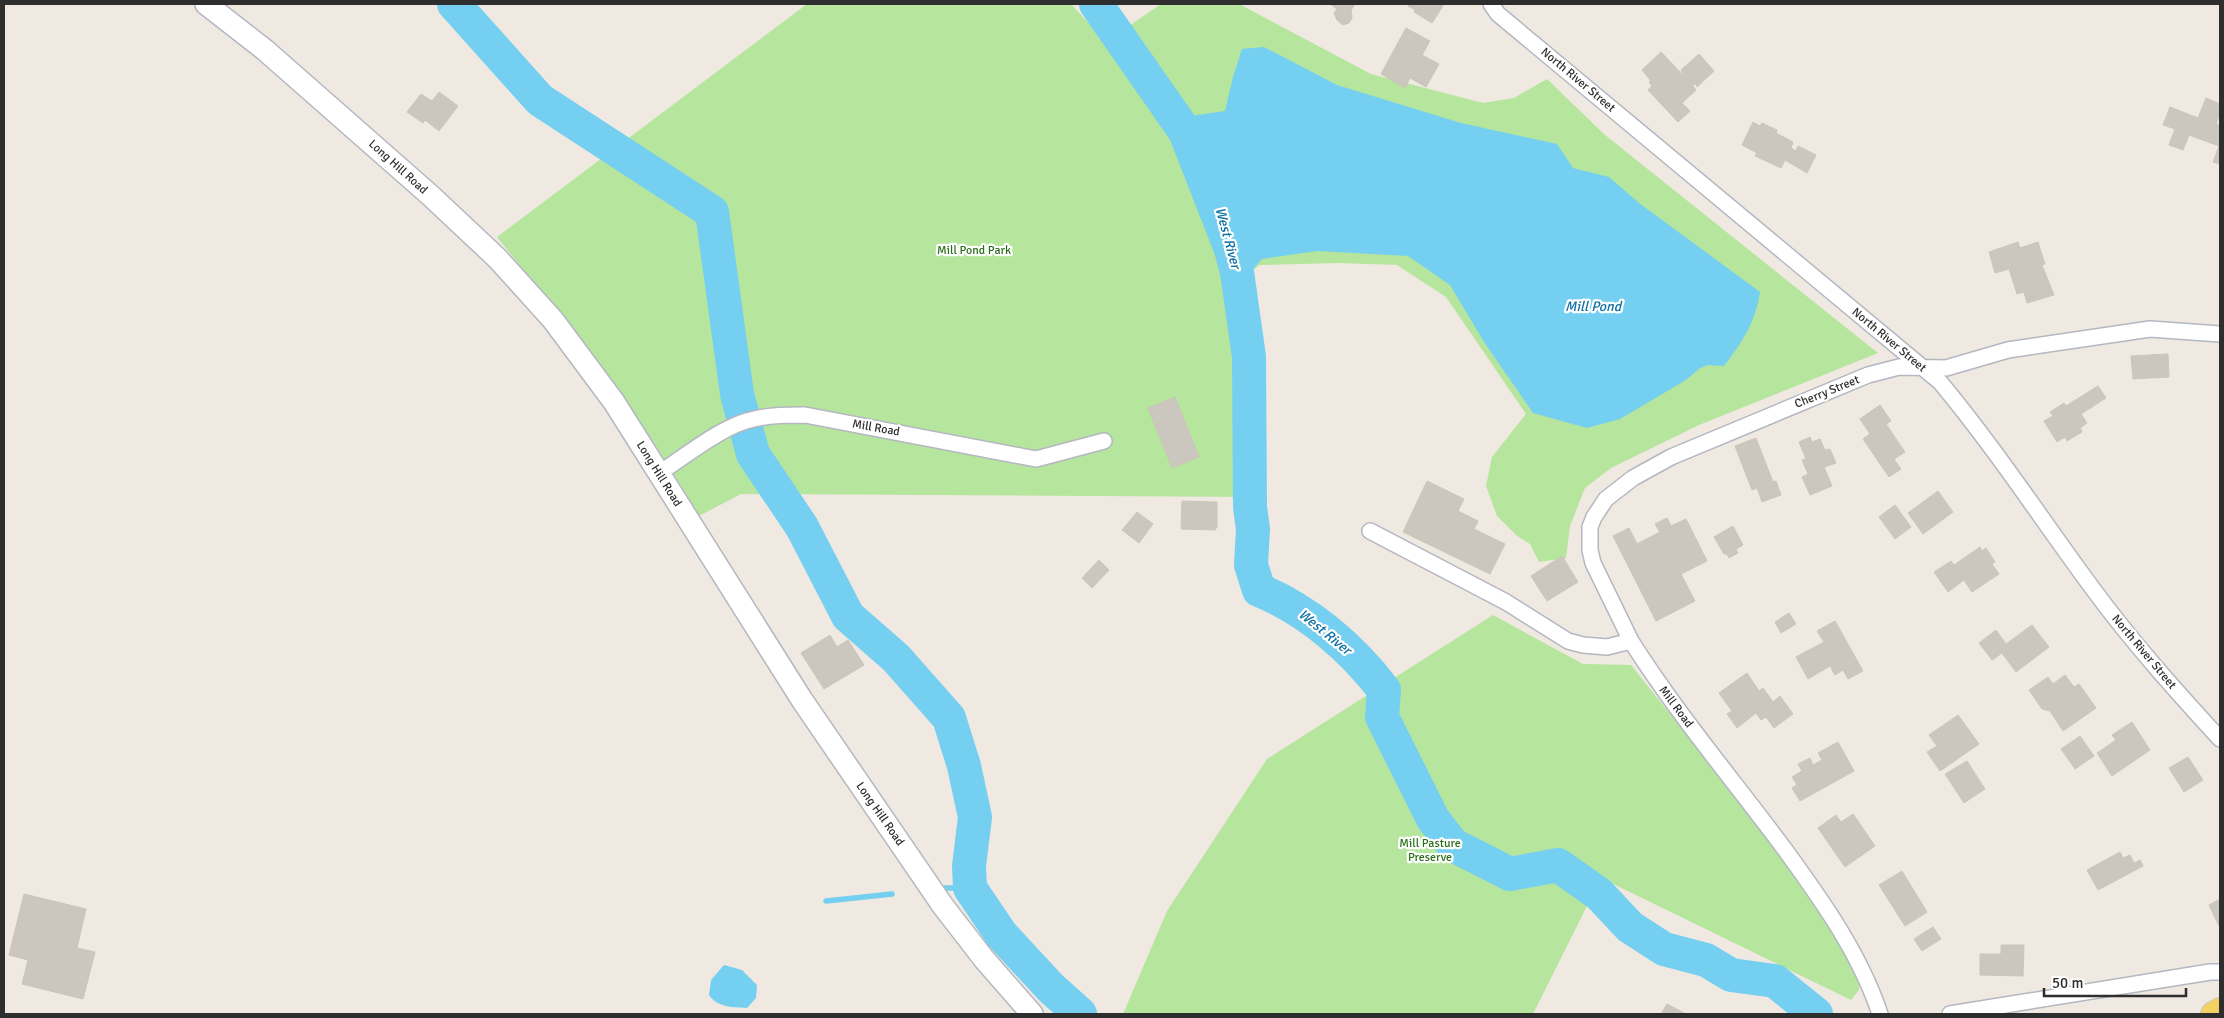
<svg xmlns="http://www.w3.org/2000/svg" width="2224" height="1018" font-family="Signika,sans-serif">
	<style>
		.green { fill: #b6e59e }
		.water { fill: #75cff0 }
		.lines { fill: none; stroke-linecap: round; stroke-linejoin: round }
		.stream { stroke: #75cff0; stroke-width: 5.5 }
		.river { stroke: #75cff0; stroke-width: 34 }
		.building { fill: #cbc7bf; stroke: #cbc5ba }
		.street-casing { stroke: #b4b7c1; stroke-width: 18 }
		.secondary-casing { stroke: #b4b7c1; stroke-width: 24 }
		.primary-casing { stroke: #c9c9c9; stroke-width: 26 }
		.street { stroke: #fff; stroke-width: 15 }
		.secondary { stroke: #fff; stroke-width: 21 }
		.primary { stroke: #f2d163; stroke-width: 24 }
		.labels { text-anchor: middle; dominant-baseline: central; stroke-width: 4.5; stroke-linejoin: round; paint-order: stroke }
		.street-label { font-size: 12px; fill: #2e2e2e; stroke: #fff }
		.park-label { font-size: 12px; fill: #2c6e1b; stroke: #fff }
		.water-label { font-size: 14px; font-style: italic; fill: #0d6fa3; stroke: #fff }
	</style>
	<rect width="100%" height="100%" fill="#efe9e1"/>
	<path class="green" d="M807 4H1071L1106 42 1161 4H1239L1371 74 1483 103 1514 98 1547 79 1605 135 1878 353 1699 425 1611 468 1585 488 1570 526 1566 558 1539 562 1530 544 1517 536 1497 516 1486 486 1492 457 1526 414 1446 297 1397 265 1338 263 1259 265 1242 281 1252 343 1257 497 741 494 699 516C643 416 569 327 497 237Z
		M1493 615 1583 664 1631 665 1781 853 1816 902 1859 979V990L1851 1000 1601 878 1533 1014H1123L1167 911 1267 759Z"/>
	<path class="water" d="M1264 47 1337 85 1461 123 1557 144 1573 168 1609 177 1639 203 1760 292C1755 323 1743 341 1724 366L1708 365 1700 368 1686 380 1620 419 1587 428 1533 413 1484 342 1450 285 1408 256 1317 251 1262 259 1251 271 1223 272 1213 250 1167 132 1184 117 1225 111 1233 77 1242 49Z
		M724 965 742 970 757 985 756 998 747 1008C733 1007 718 1008 709 995L711 980Z"/>
	<g class="lines">
		<path class="stream" d="M945 888H970
			M826 901 892 894"/>
		<path class="river" d="M454 4 540 100 712 212 737 394 753 454 802 527 848 616 896 658 949 718 964 766 975 817 969 866 970 888 1001 934 1051 988 1080 1014
			M1096 4 1193 143 1203 161
			M1225 227 1237 272 1249 357 1250 507 1253 529 1251 565 1259 590C1308 610 1352 648 1384 690L1382 717 1433 819 1453 845 1510 874 1558 865 1599 894 1630 927 1664 949 1706 960 1731 975 1775 981 1816 1014"/>
	</g>
	<path class="building" d="M1330 4H1355L1351 10 1352 18 1349 23 1343 25 1337 20 1334 13 1337 9Z
		M1409 4H1444L1432 23 1414 12 1415 10 1408 6Z
		M1406 28 1430 41 1422 55 1439 64 1426 87 1410 78 1405 88 1381 74Z
		M1661 52 1682 74 1683 73 1681 70 1699 54 1714 71 1697 87 1695 83 1693 86 1696 90 1682 103 1690 111 1678 122 1648 90 1652 86 1649 82 1651 81 1642 70Z
		M439 92 458 106 439 131 425 120 423 123 407 112 421 94 432 101Z
		M2206 98 2220 104V113L2216 124 2220 126V164L2213 162 2219 146 2189 135 2183 150 2169 145 2175 129 2163 125 2170 107 2198 118Z
		M1753 122 1760 126 1762 123 1777 130 1776 133 1793 142 1791 148 1796 151 1798 146 1816 155 1807 173 1785 160 1781 168 1755 156 1757 153 1742 145Z
		M2018 242 2020 248 2038 242 2045 264 2042 265 2054 295 2027 303 2024 292 2017 294 2009 269 1995 273 1989 252Z
		M2168 354 2169 377 2133 379 2131 356Z
		M2098 386 2106 398 2081 414 2087 423 2080 428 2082 432 2067 441 2065 437 2057 442 2044 421 2053 416 2050 412 2064 403 2066 406Z
		M1175 397 1199 457 1172 468 1148 408Z
		M1880 405 1891 421 1886 424 1905 452 1894 459 1901 469 1889 477 1863 439 1870 434 1860 419Z
		M1810 437 1812 442 1820 439 1825 450 1830 449 1836 463 1824 467 1832 486 1810 495 1802 477 1808 474 1802 460 1806 459 1799 442Z
		M1756 438 1773 482 1776 481 1781 495 1762 502 1757 488 1752 490 1735 446Z
		M1427 481 1464 499 1458 511 1478 521 1474 529 1505 544 1490 574 1403 532Z
		M1938 491 1953 512 1923 534 1908 513Z
		M1182 501 1217 502V527L1215 530 1181 529Z
		M1895 505 1911 527 1895 539 1879 517Z
		M1137 512 1153 524 1139 543 1122 530Z
		M1667 518 1671 526 1686 519 1707 561 1681 574 1695 601 1656 621 1613 536 1629 528 1637 544 1660 532 1655 524Z
		M1733 526 1743 545 1736 549 1738 553 1729 558 1727 554H1724L1714 537Z
		M1980 547 1982 551 1986 548 1995 562 1992 564 1999 574 1972 592 1964 580 1948 592 1934 572 1951 561 1954 565Z
		M1562 556 1578 582 1547 601 1531 576Z
		M1099 560 1109 570 1092 588 1082 578Z
		M1789 613 1796 624 1781 633 1775 622Z
		M1835 621 1863 671 1848 679 1843 670 1835 675 1830 666 1808 679 1796 657 1824 642 1817 631Z
		M2032 625 2049 647 2016 672 2002 653 1992 660 1979 643 1996 630 2006 644Z
		M830 635 837 647 848 640 864 665 824 689 801 653Z
		M1747 673 1759 691 1763 688 1773 702 1780 696 1793 714 1774 728 1766 717 1761 720 1756 713 1737 728 1727 714 1732 711 1719 693Z
		M2065 675 2074 687 2079 684 2096 708 2063 731 2050 711 2042 709 2029 690 2048 677 2053 684Z
		M1958 715 1979 744 1940 771 1927 752 1937 746 1929 735Z
		M2132 722 2150 750 2112 776 2097 753 2116 740 2112 735Z
		M2080 736 2094 756 2075 769 2061 749Z
		M1838 742 1854 771 1800 801 1792 788 1797 785 1792 777 1802 771 1798 764 1810 758 1813 765 1822 760 1818 753Z
		M2188 757 2203 780 2184 792 2169 768Z
		M1967 761 1985 789 1964 803 1945 774Z
		M1853 814 1875 846 1845 867 1818 828 1836 815 1841 822Z
		M2120 852 2123 858 2130 855 2134 863 2140 860 2143 866 2098 890 2087 870Z
		M1902 871 1927 912 1905 926 1879 885Z
		M24 894 86 909 77 948 95 952 83 999 22 984 28 960 9 955Z
		M2220 899V926H2219L2209 905Z
		M1933 927 1941 939 1922 951 1914 939Z
		M2001 945H2024L2023 976 1980 975V954H2001Z
		M1667 1004 1686 1014H1661Z"/>
	<g class="lines">
		<g class="street-casing">
			<path id="street" d="M1491 4 1498 14 1940 382C1995 448 2042 520 2093 589 2132 642 2176 691 2220 739
				M659 473C686 456 723 425 754 419 771 415 787 415 805 415L1036 459 1104 441
				M1370 531 1506 602 1568 641 1583 645 1607 647 1631 641C1678 715 1734 781 1786 851 1823 902 1860 954 1880 1014
				M1631 641 1593 563 1590 550V527L1594 517 1606 499 1633 478 1671 457 1868 375 1899 367 1946 368 2008 350 2150 329 2220 334
				M1950 1014 2210 972H2220"/>
		</g>
		<g class="secondary-casing">
			<path id="secondary" d="M206 4 265 50 431 196 498 259 553 320 614 402 802 700 943 906 984 959 1032 1014"/>
		</g>
		<g class="primary-casing">
			<path id="primary" d="M2213 1014 2220 1010"/>
		</g>
		<use href="#street" class="street"/>
		<use href="#secondary" class="secondary"/>
		<use href="#primary" class="primary"/>
	</g>
	<g class="labels">
		<g class="street-label">
			<text transform="translate(1578 80) rotate(40)">North River Street</text>
			<text transform="translate(398 167) rotate(42)">Long Hill Road</text>
			<text transform="translate(1889 340) rotate(40)">North River Street</text>
			<text transform="translate(1827 392) rotate(-22)">Cherry Street</text>
			<text transform="translate(876 428) rotate(10)">Mill Road</text>
			<text transform="translate(659 474) rotate(58)">Long Hill Road</text>
			<text transform="translate(2144 652) rotate(50)">North River Street</text>
			<text transform="translate(1676 707) rotate(53)">Mill Road</text>
			<text transform="translate(880 814) rotate(55)">Long Hill Road</text>
		</g>
		<g class="park-label">
			<text x="974" y="250">Mill Pond Park</text>
			<text x="1430" y="843">Mill Pasture<tspan x="1430" dy="14">Preserve</tspan></text>
		</g>
		<g class="water-label">
			<text transform="translate(1228 238) rotate(75)">West River</text>
			<text x="1593" y="306">Mill Pond</text>
			<text transform="translate(1325 632) rotate(39)">West River</text>
		</g>
	</g>
	<rect width="2224" height="1018" fill="none" stroke="#2e2e2e" stroke-width="10"/>
	<path d="M2044 988v8h142v-8" fill="none" stroke="#2e2e2e" stroke-width="2.5"/>
	<text x="2052" y="988" font-size="15" fill="#2e2e2e" stroke="#ffffff" stroke-width="4" paint-order="stroke">50 m</text>
</svg>
